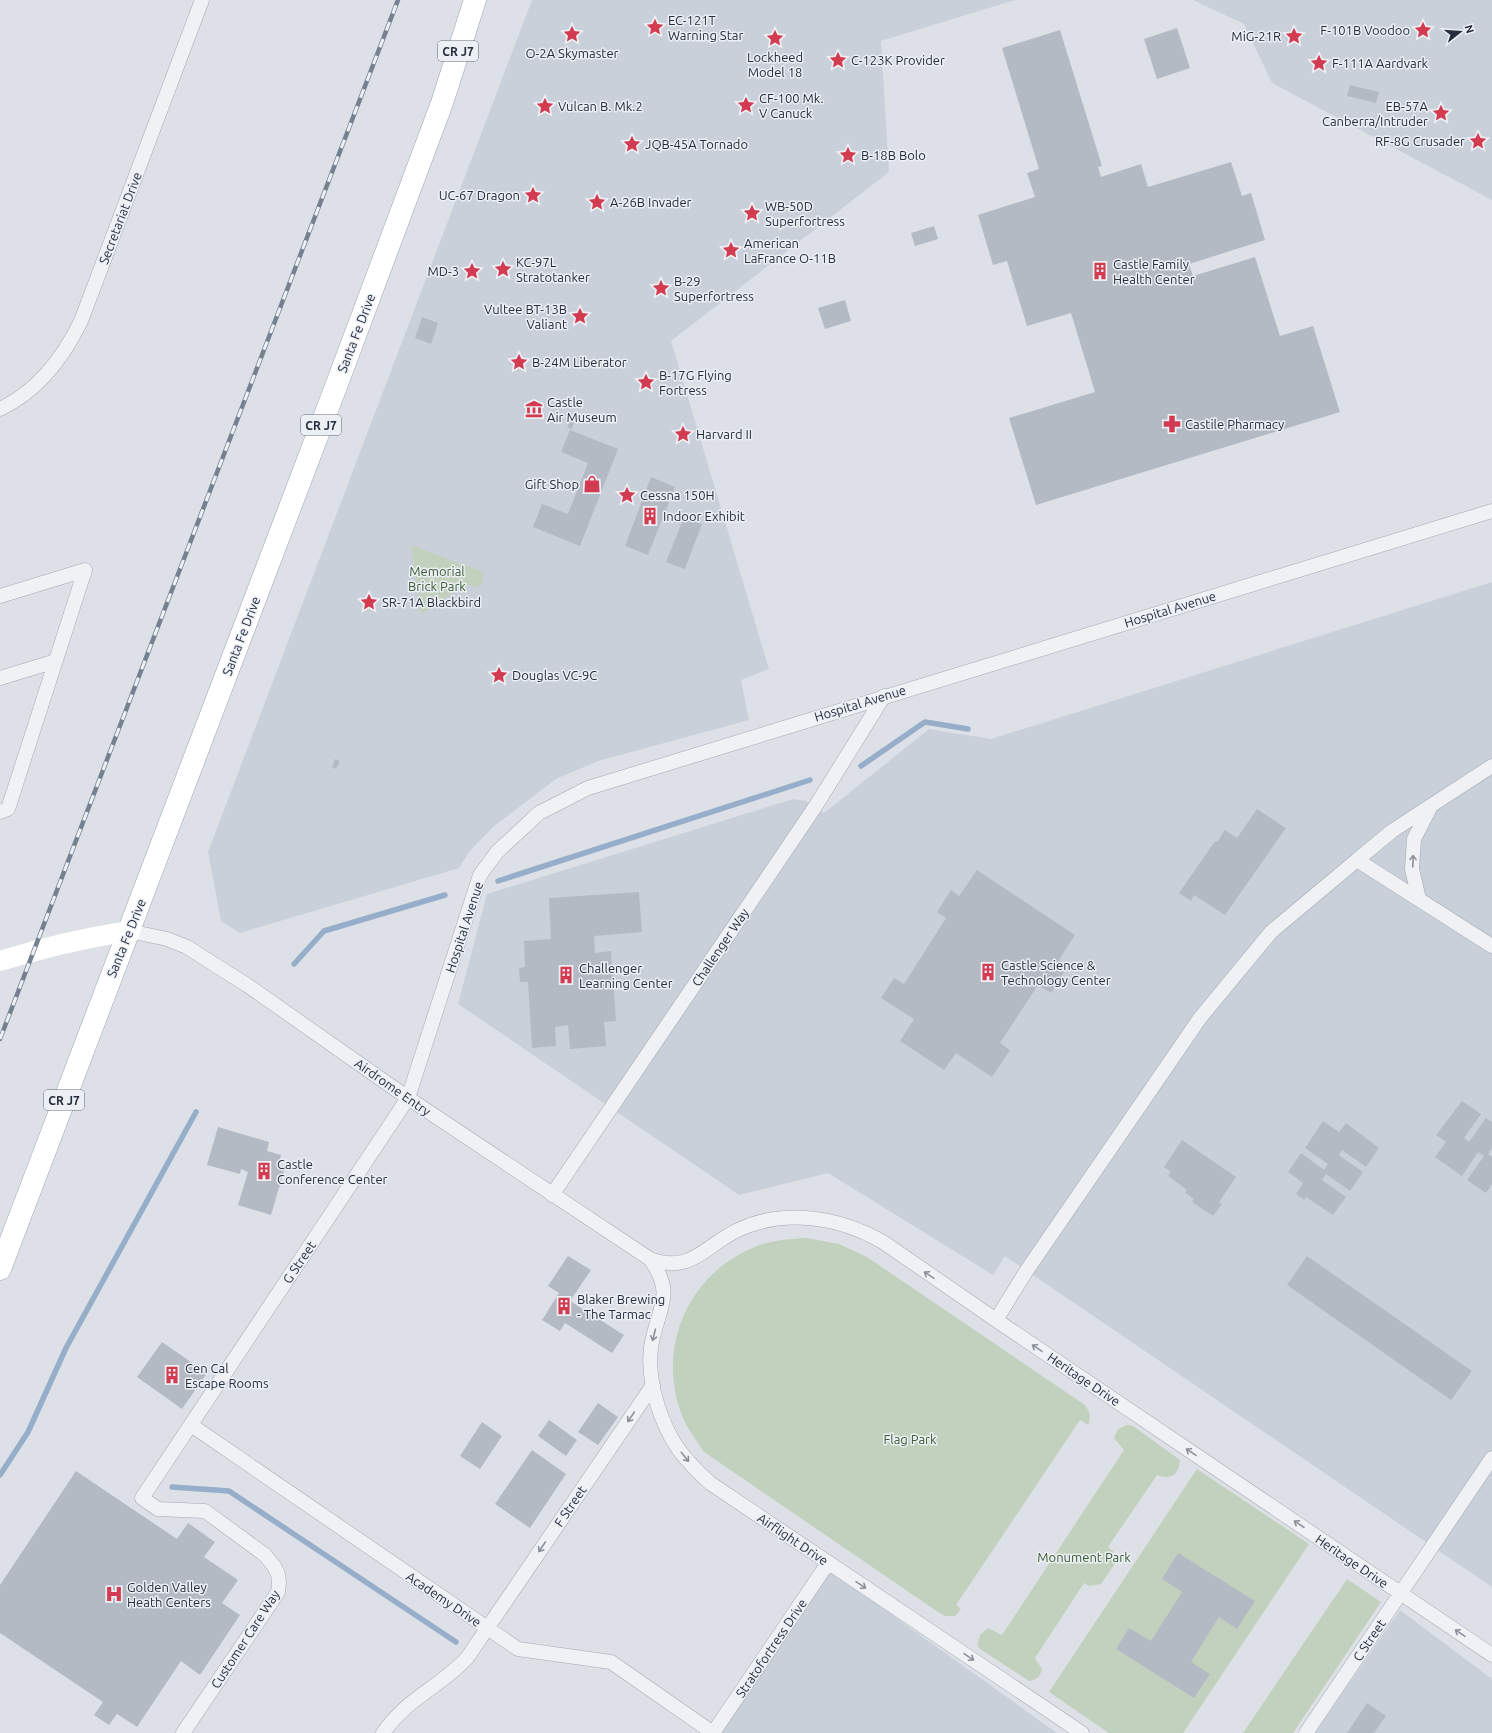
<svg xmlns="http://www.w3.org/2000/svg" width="1492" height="1733" font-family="Ubuntu,sans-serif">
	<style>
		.built { fill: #cad0d9 }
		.green { fill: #c2d1bd }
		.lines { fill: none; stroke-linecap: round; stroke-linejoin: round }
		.stream { stroke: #96aec9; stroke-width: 5.5 }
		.building { fill: #b4bac4 }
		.minor-casing { stroke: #a2a8b1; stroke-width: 15 }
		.primary-casing { stroke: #9ba5b3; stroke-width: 23 }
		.minor { stroke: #eff1f5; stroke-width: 14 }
		.secondary { stroke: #fff; stroke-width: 20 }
		.primary { stroke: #fff; stroke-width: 22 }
		.rail-casing { stroke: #758091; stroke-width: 4.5 }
		.rail { stroke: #ecf0f5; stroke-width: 3; stroke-dasharray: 9; stroke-linecap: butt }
		.oneway { stroke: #8a909a }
		.labels { text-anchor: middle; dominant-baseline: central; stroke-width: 3; stroke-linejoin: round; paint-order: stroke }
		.shield { fill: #ecf0f5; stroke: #616875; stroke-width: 1 }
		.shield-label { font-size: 12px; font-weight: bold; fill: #262e3e }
		.poi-label { font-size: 13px; fill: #262e3e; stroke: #ecf0f5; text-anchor: start }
		.street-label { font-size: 13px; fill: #262e3e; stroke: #ecf0f5 }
		.park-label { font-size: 13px; fill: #3a5a32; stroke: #ecf0f5 }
	</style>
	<rect width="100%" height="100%" fill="#dde1e7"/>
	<path class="built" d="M532 0H1015L881 41 889 172 671 341 769 669 741 680 749 720 598 761 556 779 493 827 469 852 459 868 240 933 221 921 208 852Z
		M1193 0H1492V200L1272 83 1244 24Z
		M1492 582V1587L1005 1256 993 1275 828 1173 739 1195 458 1004 487 894 793 799 806 801 824 813 929 729 991 739Z
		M825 1567 1057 1733H709Z
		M1400 1610 1492 1679V1733H1315Z"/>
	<path class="green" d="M411 545 484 572 481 586 476 587 469 585 459 586 435 607 420 614Z
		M807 1238 839 1244 867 1257 1085 1405C1090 1412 1091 1418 1088 1425L1080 1420 956 1605 961 1609 955 1616H945L938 1612 704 1452C697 1441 688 1430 683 1418 655 1350 687 1274 755 1247 771 1240 790 1239 807 1238Z
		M1127 1425 1133 1426 1180 1460C1179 1475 1171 1480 1157 1475L1108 1547 1113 1551 1116 1562 1101 1584 1089 1586 1084 1583 1035 1658 1042 1669C1040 1677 1037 1680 1029 1681L980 1649 977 1645 980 1635 988 1628 1002 1635 1124 1450 1114 1438 1118 1429Z
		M1197 1469 1309 1544 1183 1733H1109L1049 1692Z
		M1347 1579 1381 1602 1293 1733H1243Z"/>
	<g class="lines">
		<path class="stream" d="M861 766 925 722 968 729
			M498 881 810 780
			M294 964 324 931 445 895
			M0 1475 28 1432 66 1348 196 1112
			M172 1487 229 1491 456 1642"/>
	</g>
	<path class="building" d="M1177 28 1190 68 1157 79 1144 39Z
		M1060 30 1102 166 1098 167 1101 177 1141 164 1148 187 1231 162 1242 196 1251 193 1265 240 1189 264 1193 276 1255 257 1280 336 1313 326 1340 412 1036 505 1009 418 1095 392 1071 313 1027 326 1007 261 993 265 978 215 1035 197 1027 173 1039 169 1002 48Z
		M1350 85 1379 92 1376 103 1347 96Z
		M934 226 938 239 915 246 911 233Z
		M845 300 851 321 825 329 818 308Z
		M422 317 438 323 431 344 415 338Z
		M570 421 574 422 572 429 567 427Z
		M570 430 618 449 580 546 533 527 542 504 568 514 588 463 561 452Z
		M651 477 675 487 648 555 625 546Z
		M684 517 702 524 685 569 666 562Z
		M335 759 340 761 336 769 332 767Z
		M1257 809 1286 828 1225 915 1194 895 1191 901 1179 893 1215 841 1217 842 1225 830 1237 838Z
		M977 870 1075 935 1059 960 1068 966 1051 993 1038 985 1000 1043 1010 1050 992 1077 956 1053 944 1070 900 1041 914 1019 881 998 894 978 904 984 946 918 937 912 951 890 959 896Z
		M639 892 642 932 594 936 595 953 611 951 616 1021 604 1022 606 1046 570 1049 568 1025 555 1027 556 1046 532 1048 528 982H520L519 968 525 967 524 941 551 939 549 898Z
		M1462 1101 1481 1114 1464 1138 1469 1142 1486 1118 1492 1122V1148L1488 1154 1492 1157V1184L1486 1193 1467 1180 1484 1156 1478 1152 1462 1176 1435 1157 1446 1142 1436 1135Z
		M1323 1121 1339 1132 1346 1123 1379 1148 1366 1167 1342 1150 1339 1155 1363 1172 1350 1191 1326 1174 1322 1180 1346 1197 1333 1215 1306 1197 1304 1200 1296 1194 1303 1183 1288 1172 1301 1153 1324 1170 1328 1164 1305 1148Z
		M218 1127 269 1142 267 1151 281 1155 278 1165 285 1167 271 1215 238 1205 248 1172 241 1169 240 1174 207 1165Z
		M1182 1140 1236 1177 1219 1202 1222 1204 1213 1216 1192 1202 1194 1199 1185 1193 1187 1190 1168 1176 1171 1172 1164 1167Z
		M568 1256 591 1270 570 1301 624 1335 612 1353 565 1323 560 1331 542 1320 559 1293 548 1286Z
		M1307 1256 1472 1371 1451 1400 1287 1285Z
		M162 1342 207 1373 182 1409 137 1377Z
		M598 1403 618 1417 598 1445 578 1432Z
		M549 1420 577 1440 566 1456 538 1436Z
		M482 1422 502 1436 480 1469 460 1456Z
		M532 1450 566 1474 530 1528 495 1504Z
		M76 1471 177 1539 188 1523 215 1542 204 1557 238 1580 222 1603 240 1615 200 1675 181 1661 137 1727 117 1714 109 1725 94 1715 103 1702 0 1633V1585Z
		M1178 1553 1255 1601 1237 1629 1219 1617 1191 1662 1210 1674 1194 1698 1116 1649 1129 1628 1151 1641 1182 1592 1162 1579Z
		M1367 1703 1386 1716 1374 1733H1347Z"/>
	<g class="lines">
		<g class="minor-casing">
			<path id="minor" d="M0 409C38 391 63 358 81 321L202 0
				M0 596 85 570 8 809 0 812
				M0 678 56 661
				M1357 860 1392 831 1492 766
				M1419 899 1412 869 1414 839 1430 808
				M129 931 167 939 187 947 212 963 247 985 408 1098 650 1259C692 1274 704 1246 738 1230 785 1208 839 1217 883 1242L996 1320 1492 1655
				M552 1195 815 807 884 696
				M650 1259C677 1296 656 1310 651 1348 647 1381 660 1423 679 1450 688 1462 699 1473 710 1483L1082 1733
				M996 1320 1027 1270 1200 1018 1271 932 1357 860 1492 946
				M191 1425 518 1649 611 1662 713 1733
				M183 1733 278 1592 279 1583 278 1574 274 1566 265 1555 205 1511 158 1509 142 1498 408 1098 480 875 497 852 539 813 588 788 1492 511
				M383 1733C407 1698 440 1687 467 1658L653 1385
				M713 1733 828 1563
				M1306 1733 1492 1458"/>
		</g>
		<g class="primary-casing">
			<path id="primary" d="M0 1269 332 397 442 103 475 0"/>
		</g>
		<use href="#minor" class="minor"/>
		<path class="secondary" d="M0 961C42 948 85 938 129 931"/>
		<use href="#primary" class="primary"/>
		<g class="rail-casing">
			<path id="rail" d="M0 1039 398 0"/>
		</g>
		<use href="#rail" class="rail"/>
	</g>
	<defs><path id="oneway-shaft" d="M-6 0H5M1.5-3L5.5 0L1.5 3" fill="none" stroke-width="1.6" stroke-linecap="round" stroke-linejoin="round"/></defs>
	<g class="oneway">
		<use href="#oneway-shaft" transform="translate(1413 861) rotate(-88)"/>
		<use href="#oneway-shaft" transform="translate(929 1275) rotate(-146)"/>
		<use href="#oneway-shaft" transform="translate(654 1335) rotate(104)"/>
		<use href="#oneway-shaft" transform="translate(1037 1348) rotate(-146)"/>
		<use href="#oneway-shaft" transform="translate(631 1417) rotate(124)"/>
		<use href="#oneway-shaft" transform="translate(1191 1452) rotate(-146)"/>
		<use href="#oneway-shaft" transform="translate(685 1457) rotate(51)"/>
		<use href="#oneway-shaft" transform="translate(1299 1524) rotate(-146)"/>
		<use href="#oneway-shaft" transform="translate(542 1547) rotate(124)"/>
		<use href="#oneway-shaft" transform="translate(861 1585) rotate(34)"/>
		<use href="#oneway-shaft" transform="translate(1460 1633) rotate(-146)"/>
		<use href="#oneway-shaft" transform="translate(969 1657) rotate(34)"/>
	</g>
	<defs>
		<g id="sight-bare" transform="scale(1.38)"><path d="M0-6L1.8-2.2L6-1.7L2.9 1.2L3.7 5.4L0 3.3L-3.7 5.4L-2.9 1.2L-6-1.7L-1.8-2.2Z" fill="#d33b51" stroke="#ecf0f5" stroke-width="2.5" paint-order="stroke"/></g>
		<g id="building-bare" transform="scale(1.38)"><path d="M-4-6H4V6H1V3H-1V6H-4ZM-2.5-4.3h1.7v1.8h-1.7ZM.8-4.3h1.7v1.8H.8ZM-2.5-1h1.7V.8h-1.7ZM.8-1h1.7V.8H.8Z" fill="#d33b51" stroke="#ecf0f5" stroke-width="2.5" paint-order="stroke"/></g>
		<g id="museum-bare" transform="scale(1.38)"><path d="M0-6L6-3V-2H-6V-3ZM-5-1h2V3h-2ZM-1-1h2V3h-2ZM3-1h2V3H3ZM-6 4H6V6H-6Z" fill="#d33b51" stroke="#ecf0f5" stroke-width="2.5" paint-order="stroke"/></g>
		<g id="pharmacy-bare" transform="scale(1.38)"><path d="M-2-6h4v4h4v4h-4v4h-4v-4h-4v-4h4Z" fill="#d33b51" stroke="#ecf0f5" stroke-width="2.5" paint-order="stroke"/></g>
		<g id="shop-bare" transform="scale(1.38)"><path d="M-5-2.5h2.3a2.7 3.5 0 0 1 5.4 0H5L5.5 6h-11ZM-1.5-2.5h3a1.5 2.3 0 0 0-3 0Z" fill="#d33b51" stroke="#ecf0f5" stroke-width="2.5" paint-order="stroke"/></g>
		<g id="hospital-bare" transform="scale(1.38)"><path d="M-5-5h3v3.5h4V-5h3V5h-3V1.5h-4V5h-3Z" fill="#d33b51" stroke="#ecf0f5" stroke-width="2.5" paint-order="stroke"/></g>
	</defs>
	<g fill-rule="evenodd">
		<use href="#sight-bare" x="655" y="27"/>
		<use href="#sight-bare" x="1423" y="30"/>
		<use href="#sight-bare" x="572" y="34"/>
		<use href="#sight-bare" x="1294" y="36"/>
		<use href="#sight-bare" x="775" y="38"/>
		<use href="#sight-bare" x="838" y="60"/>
		<use href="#sight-bare" x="1319" y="63"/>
		<use href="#sight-bare" x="746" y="105"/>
		<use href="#sight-bare" x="545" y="106"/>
		<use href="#sight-bare" x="1441" y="113"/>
		<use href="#sight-bare" x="1478" y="141"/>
		<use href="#sight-bare" x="632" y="144"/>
		<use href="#sight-bare" x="848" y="155"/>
		<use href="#sight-bare" x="533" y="195"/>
		<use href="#sight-bare" x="597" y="202"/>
		<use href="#sight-bare" x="752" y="213"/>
		<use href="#sight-bare" x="731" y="250"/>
		<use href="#sight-bare" x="503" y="269"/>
		<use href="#sight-bare" x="472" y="271"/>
		<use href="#building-bare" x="1100" y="271"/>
		<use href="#sight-bare" x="661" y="288"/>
		<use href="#sight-bare" x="580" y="316"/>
		<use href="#sight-bare" x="519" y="362"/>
		<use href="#sight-bare" x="646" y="382"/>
		<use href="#museum-bare" x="534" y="409"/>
		<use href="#pharmacy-bare" x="1172" y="424"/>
		<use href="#sight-bare" x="683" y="434"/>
		<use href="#shop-bare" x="592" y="484"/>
		<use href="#sight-bare" x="627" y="495"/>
		<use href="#building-bare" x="650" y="516"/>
		<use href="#sight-bare" x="369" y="602"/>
		<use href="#sight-bare" x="499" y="675"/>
		<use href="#building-bare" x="988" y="972"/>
		<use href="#building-bare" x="566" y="975"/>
		<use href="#building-bare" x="264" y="1171"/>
		<use href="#building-bare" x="564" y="1306"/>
		<use href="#building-bare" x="172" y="1375"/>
		<use href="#hospital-bare" x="114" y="1594"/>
	</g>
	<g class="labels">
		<g class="shield">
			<rect x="438" y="41" width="40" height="20" rx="3"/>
			<rect x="301" y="415" width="40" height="20" rx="3"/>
			<rect x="44" y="1090" width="40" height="20" rx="3"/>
		</g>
		<g class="shield-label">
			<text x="458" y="51">CR J7</text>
			<text x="321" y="425">CR J7</text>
			<text x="64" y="1100">CR J7</text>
		</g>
		<g class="poi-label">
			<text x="668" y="20">EC-121T<tspan x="668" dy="15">Warning Star</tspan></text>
			<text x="1410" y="30" text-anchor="end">F-101B Voodoo</text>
			<text x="1281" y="36" text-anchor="end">MiG-21R</text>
			<text x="572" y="53" text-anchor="middle">O-2A Skymaster</text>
			<text x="775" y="57" text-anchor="middle">Lockheed<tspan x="775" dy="15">Model 18</tspan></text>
			<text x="851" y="60">C-123K Provider</text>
			<text x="1332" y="63">F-111A Aardvark</text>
			<text x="759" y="98">CF-100 Mk.<tspan x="759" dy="15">V Canuck</tspan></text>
			<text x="558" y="106">Vulcan B. Mk.2</text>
			<text x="1428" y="106" text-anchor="end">EB-57A<tspan x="1428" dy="15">Canberra/Intruder</tspan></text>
			<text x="1465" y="141" text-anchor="end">RF-8G Crusader</text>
			<text x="645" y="144">JQB-45A Tornado</text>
			<text x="861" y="155">B-18B Bolo</text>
			<text x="520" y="195" text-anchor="end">UC-67 Dragon</text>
			<text x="610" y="202">A-26B Invader</text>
			<text x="765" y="206">WB-50D<tspan x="765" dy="15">Superfortress</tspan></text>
			<text x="744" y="243">American<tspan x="744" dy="15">LaFrance O-11B</tspan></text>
			<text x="516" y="262">KC-97L<tspan x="516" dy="15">Stratotanker</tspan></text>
			<text x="1113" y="264">Castle Family<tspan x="1113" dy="15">Health Center</tspan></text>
			<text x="459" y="271" text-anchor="end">MD-3</text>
			<text x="674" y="281">B-29<tspan x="674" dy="15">Superfortress</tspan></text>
			<text x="567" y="309" text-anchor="end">Vultee BT-13B<tspan x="567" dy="15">Valiant</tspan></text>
			<text x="532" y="362">B-24M Liberator</text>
			<text x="659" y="375">B-17G Flying<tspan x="659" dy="15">Fortress</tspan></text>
			<text x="547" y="402">Castle<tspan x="547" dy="15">Air Museum</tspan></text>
			<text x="1185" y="424">Castile Pharmacy</text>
			<text x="696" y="434">Harvard II</text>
			<text x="579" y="484" text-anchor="end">Gift Shop</text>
			<text x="640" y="495">Cessna 150H</text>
			<text x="663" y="516">Indoor Exhibit</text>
			<text x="382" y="602">SR-71A Blackbird</text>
			<text x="512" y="675">Douglas VC-9C</text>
			<text x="1001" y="965">Castle Science &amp;<tspan x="1001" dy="15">Technology Center</tspan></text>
			<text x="579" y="968">Challenger<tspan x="579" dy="15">Learning Center</tspan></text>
			<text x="277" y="1164">Castle<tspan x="277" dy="15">Conference Center</tspan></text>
			<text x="577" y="1299">Blaker Brewing<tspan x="577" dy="15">- The Tarmac</tspan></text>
			<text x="185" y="1368">Cen Cal<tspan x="185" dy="15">Escape Rooms</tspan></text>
			<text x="127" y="1587">Golden Valley<tspan x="127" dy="15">Heath Centers</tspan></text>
		</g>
		<g class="street-label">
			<text transform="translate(120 218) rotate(-69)">Secretariat Drive</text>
			<text transform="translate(356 333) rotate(-69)">Santa Fe Drive</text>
			<text transform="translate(1170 609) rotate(-17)">Hospital Avenue</text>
			<text transform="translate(241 636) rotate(-69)">Santa Fe Drive</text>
			<text transform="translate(860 703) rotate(-17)">Hospital Avenue</text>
			<text transform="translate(464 927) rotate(-72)">Hospital Avenue</text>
			<text transform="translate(126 938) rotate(-68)">Santa Fe Drive</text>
			<text transform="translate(720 947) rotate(-56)">Challenger Way</text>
			<text transform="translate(393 1087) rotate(35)">Airdrome Entry</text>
			<text transform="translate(299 1262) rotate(-56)">G Street</text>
			<text transform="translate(1084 1379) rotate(34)">Heritage Drive</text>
			<text transform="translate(570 1506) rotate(-56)">F Street</text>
			<text transform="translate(793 1539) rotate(34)">Airflight Drive</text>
			<text transform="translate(1352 1561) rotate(34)">Heritage Drive</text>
			<text transform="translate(444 1599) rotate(34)">Academy Drive</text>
			<text transform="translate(245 1639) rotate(-57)">Customer Care Way</text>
			<text transform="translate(1369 1640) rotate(-56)">C Street</text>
			<text transform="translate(771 1648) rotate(-56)">Stratofortress Drive</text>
		</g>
		<g class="park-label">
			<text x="437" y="571">Memorial<tspan x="437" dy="15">Brick Park</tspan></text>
			<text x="910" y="1439">Flag Park</text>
			<text x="1084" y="1557">Monument Park</text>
		</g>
	</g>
	<g transform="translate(1460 32) rotate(73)" stroke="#ecf0f5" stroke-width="3" paint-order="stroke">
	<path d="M0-3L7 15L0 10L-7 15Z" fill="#262e3e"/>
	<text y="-6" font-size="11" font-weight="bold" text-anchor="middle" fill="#262e3e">N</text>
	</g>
</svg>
